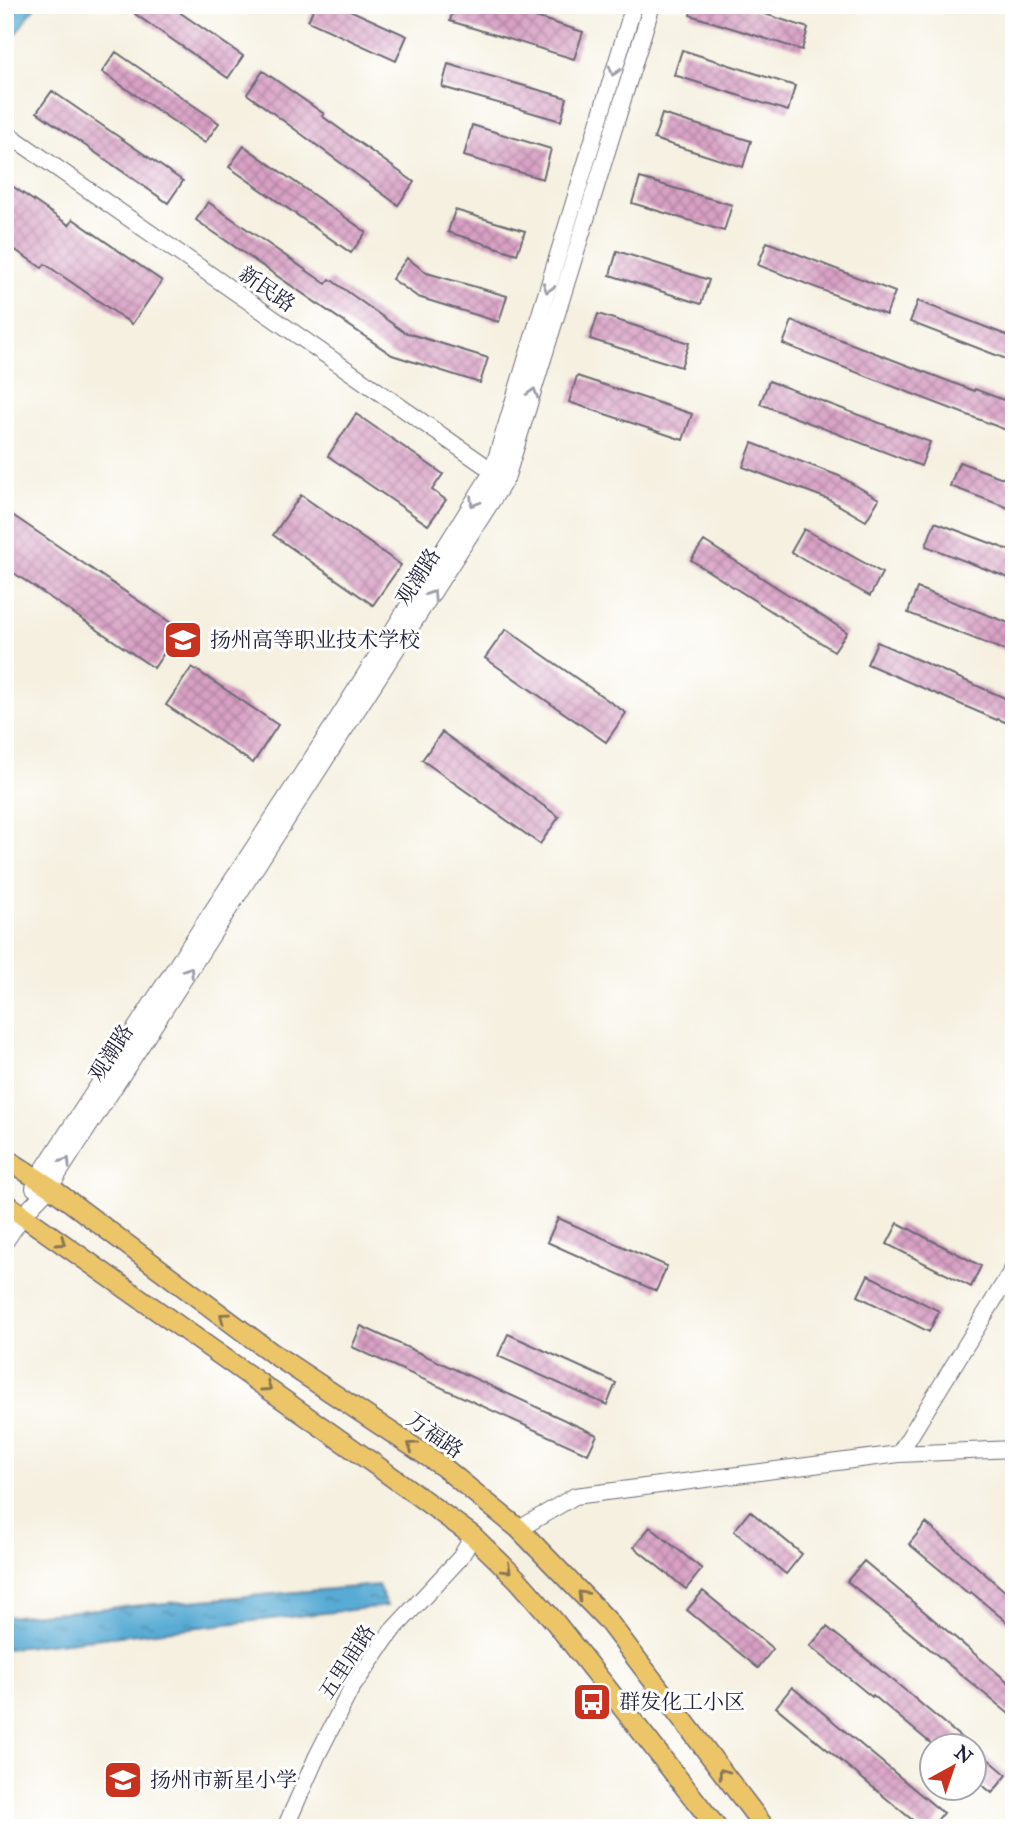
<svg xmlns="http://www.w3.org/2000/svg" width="1019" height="1833" font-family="'IM FELL Great Primer','Noto Serif SC',serif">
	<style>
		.water { fill: url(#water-ripples); stroke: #3d6688; stroke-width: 2 }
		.building { fill: url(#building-cross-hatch) }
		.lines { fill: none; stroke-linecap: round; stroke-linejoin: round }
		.minor-casing { stroke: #6c6a75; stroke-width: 18 }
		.major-casing { stroke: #6c6a75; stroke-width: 22 }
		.minor { stroke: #fff; stroke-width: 16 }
		.major { stroke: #edc569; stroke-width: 19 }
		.oneway { stroke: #9c9ca7 }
		.oneway2 { stroke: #887452 }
		.labels { text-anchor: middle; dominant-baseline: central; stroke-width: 6; stroke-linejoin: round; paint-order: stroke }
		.street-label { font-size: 21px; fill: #22223b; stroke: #fff }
		.poi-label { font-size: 21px; fill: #22223b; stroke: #fff; text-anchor: start }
	</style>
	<defs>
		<pattern id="water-ripples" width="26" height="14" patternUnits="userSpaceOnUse" patternTransform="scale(1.75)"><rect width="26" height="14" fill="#58abd4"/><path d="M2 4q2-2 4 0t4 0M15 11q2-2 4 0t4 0" fill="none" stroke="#488bad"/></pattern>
		<pattern id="building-cross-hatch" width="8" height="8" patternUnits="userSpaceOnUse" patternTransform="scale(1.75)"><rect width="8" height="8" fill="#d9a1c5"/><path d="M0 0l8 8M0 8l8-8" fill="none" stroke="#b083a1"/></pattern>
	</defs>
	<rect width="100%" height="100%" fill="#fff"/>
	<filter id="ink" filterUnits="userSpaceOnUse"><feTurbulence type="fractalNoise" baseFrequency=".0143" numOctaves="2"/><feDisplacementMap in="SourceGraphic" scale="14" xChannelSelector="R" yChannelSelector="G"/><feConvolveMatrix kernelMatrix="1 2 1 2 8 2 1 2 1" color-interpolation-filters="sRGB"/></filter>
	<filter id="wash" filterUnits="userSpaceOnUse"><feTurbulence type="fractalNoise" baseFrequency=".00686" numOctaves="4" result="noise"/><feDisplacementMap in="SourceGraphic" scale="28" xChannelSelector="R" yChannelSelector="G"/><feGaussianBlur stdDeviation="1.57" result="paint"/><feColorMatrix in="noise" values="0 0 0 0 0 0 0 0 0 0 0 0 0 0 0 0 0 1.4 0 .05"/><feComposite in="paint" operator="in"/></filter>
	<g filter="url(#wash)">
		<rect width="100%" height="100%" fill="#f5f0e0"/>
		<path class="water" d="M5 5H36L5 49Z
			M378 1585 387 1606 5 1649V1617Z"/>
		<g id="blocks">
			<path class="building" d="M141 5H169L243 56 228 78 135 14Z
				M315 5H339L407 36 396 61 308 21Z
				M454 5H498L583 32 574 59 450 21Z
				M693 5H737L808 28 802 50 690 15Z
				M682 50 795 86 788 111 674 75Z
				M116 52 219 123 205 143 102 72Z
				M448 64 567 98 561 121 442 87Z
				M263 71 324 114 322 116 414 182 398 205 247 94Z
				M52 91 183 181 168 203 37 112Z
				M662 114 751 141 743 167 654 139Z
				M472 125 551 149 543 179 464 156Z
				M244 146 366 232 351 253 229 167Z
				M640 178 732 205 724 231 632 203Z
				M5 181 69 225 73 219 162 281 132 324 45 264 42 268 5 243Z
				M208 202 326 284 330 279 404 332 488 358 480 383 392 355 196 220Z
				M455 210 525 231 517 254 448 232Z
				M767 242 895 292 886 315 758 265Z
				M617 251 709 280 701 304 610 275Z
				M407 258 427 273 507 296 499 322 418 297 392 279Z
				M918 301 1014 338V362L910 322Z
				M598 314 689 343 681 367 590 339Z
				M792 321 974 391 975 389 1014 404V433L783 344Z
				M577 376 692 414 683 440 569 402Z
				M769 381 930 442 921 466 760 404Z
				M356 414 443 474 432 490 446 500 428 525 328 456Z
				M752 443 839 476 879 499 866 521 828 499 743 467Z
				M959 462 1014 482V510L950 486Z
				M301 495 401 565 373 605 273 535Z
				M5 510 180 629 154 668 5 567Z
				M935 522 1014 552V580L926 546Z
				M804 529 882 573 870 596 791 552Z
				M704 541 847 632 834 651 691 560Z
				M917 588 1014 625V654L908 613Z
				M506 629 626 713 606 742 485 658Z
				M877 642 1014 702V726L998 719 997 720 867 664Z
				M192 667 278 725 253 763 166 705Z
				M442 732 559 817 540 844 422 760Z
				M558 1218 667 1266 656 1291 547 1242Z
				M898 1223 981 1266 971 1287 887 1244Z
				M868 1275 939 1311 929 1332 858 1296Z
				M361 1326 597 1435 588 1454 352 1347Z
				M508 1334 616 1383 607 1405 498 1356Z
				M750 1511 802 1554 786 1574 734 1531Z
				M926 1523 1014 1599V1628L971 1592 969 1594 909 1544Z
				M650 1527 702 1569 686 1589 634 1547Z
				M864 1561 1014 1687V1718L847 1581Z
				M703 1591 773 1649 758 1668 687 1610Z
				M827 1627 900 1686 971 1746H934L873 1695 872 1697 810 1646Z
				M792 1687 943 1813 931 1828H922L776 1707Z
				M974 1747 1007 1775 992 1793 974 1778Z"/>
		</g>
	</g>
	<g filter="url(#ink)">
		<use href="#blocks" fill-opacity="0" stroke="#6c6a75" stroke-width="2"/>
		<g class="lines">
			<g class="minor-casing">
				<path id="minor" d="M5 132 500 476
					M34 1188 37 1179 333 726 492 472 634 5
					M5 1242 23 1215 50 1187 506 479 652 5
					M899 1454 1014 1267
					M519 1529 575 1496 899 1454 1014 1449
					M285 1828 317 1756 351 1689 391 1632 460 1558 473 1536"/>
			</g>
			<g class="major-casing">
				<path id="major" d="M5 1158 50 1187 272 1353 442 1466 519 1529 607 1620 765 1828
					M5 1203 377 1466 473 1536 518 1580 555 1622 717 1828"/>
			</g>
			<use href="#minor" class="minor"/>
			<use href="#major" class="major"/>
		</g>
		<defs><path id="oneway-chevron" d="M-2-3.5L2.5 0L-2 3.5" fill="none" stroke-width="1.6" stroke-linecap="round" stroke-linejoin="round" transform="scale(1.75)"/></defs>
		<g class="oneway">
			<use href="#oneway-chevron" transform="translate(614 71) rotate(107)"/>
			<use href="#oneway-chevron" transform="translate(548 288) rotate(107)"/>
			<use href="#oneway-chevron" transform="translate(533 393) rotate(-73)"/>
			<use href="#oneway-chevron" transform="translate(474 502) rotate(122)"/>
			<use href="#oneway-chevron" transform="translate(432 595) rotate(-57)"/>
			<use href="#oneway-chevron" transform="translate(189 971) rotate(-57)"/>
			<use href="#oneway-chevron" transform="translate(66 1162) rotate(-57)"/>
		</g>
		<g class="oneway2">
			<use href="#oneway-chevron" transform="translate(61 1242) rotate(35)"/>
			<use href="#oneway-chevron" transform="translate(224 1317) rotate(-143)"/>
			<use href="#oneway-chevron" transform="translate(267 1387) rotate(35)"/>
			<use href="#oneway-chevron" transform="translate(412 1446) rotate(-146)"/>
			<use href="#oneway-chevron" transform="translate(507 1569) rotate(43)"/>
			<use href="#oneway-chevron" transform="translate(582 1595) rotate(-134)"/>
			<use href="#oneway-chevron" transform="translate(723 1773) rotate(-127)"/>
		</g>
	</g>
	<defs>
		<g id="school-square" transform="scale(2.0125)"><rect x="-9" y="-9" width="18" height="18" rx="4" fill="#c8321e" stroke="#fff"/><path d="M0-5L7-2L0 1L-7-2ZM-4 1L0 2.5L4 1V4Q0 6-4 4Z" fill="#fff"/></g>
		<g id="bus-square" transform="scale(2.0125)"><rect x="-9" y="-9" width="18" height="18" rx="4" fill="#c8321e" stroke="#fff"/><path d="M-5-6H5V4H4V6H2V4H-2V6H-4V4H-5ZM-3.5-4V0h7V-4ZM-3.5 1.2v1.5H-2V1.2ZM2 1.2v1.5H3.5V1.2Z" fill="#fff"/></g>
	</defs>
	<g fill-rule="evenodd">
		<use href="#school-square" x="183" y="640"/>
		<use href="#bus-square" x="592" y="1702"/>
		<use href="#school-square" x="123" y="1780"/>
	</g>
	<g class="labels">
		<g class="street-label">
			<text transform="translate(267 289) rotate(35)">新民路</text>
			<text transform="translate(418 577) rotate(-57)">观潮路</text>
			<text transform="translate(111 1053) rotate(-57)">观潮路</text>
			<text transform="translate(435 1435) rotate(35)">万福路</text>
			<text transform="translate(347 1662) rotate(-57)">五里庙路</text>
		</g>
		<g class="poi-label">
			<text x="210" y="640">扬州高等职业技术学校</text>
			<text x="619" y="1702">群发化工小区</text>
			<text x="150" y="1780">扬州市新星小学</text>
		</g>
	</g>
	<rect width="1019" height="1833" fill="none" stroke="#fff" stroke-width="28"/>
	<g transform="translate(953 1767) rotate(40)"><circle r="33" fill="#ffffff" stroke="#a7a7b1" stroke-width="2"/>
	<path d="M0-5L12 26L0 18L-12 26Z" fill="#c8321e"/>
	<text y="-10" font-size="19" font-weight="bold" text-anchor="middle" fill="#22223b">N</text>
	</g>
</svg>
